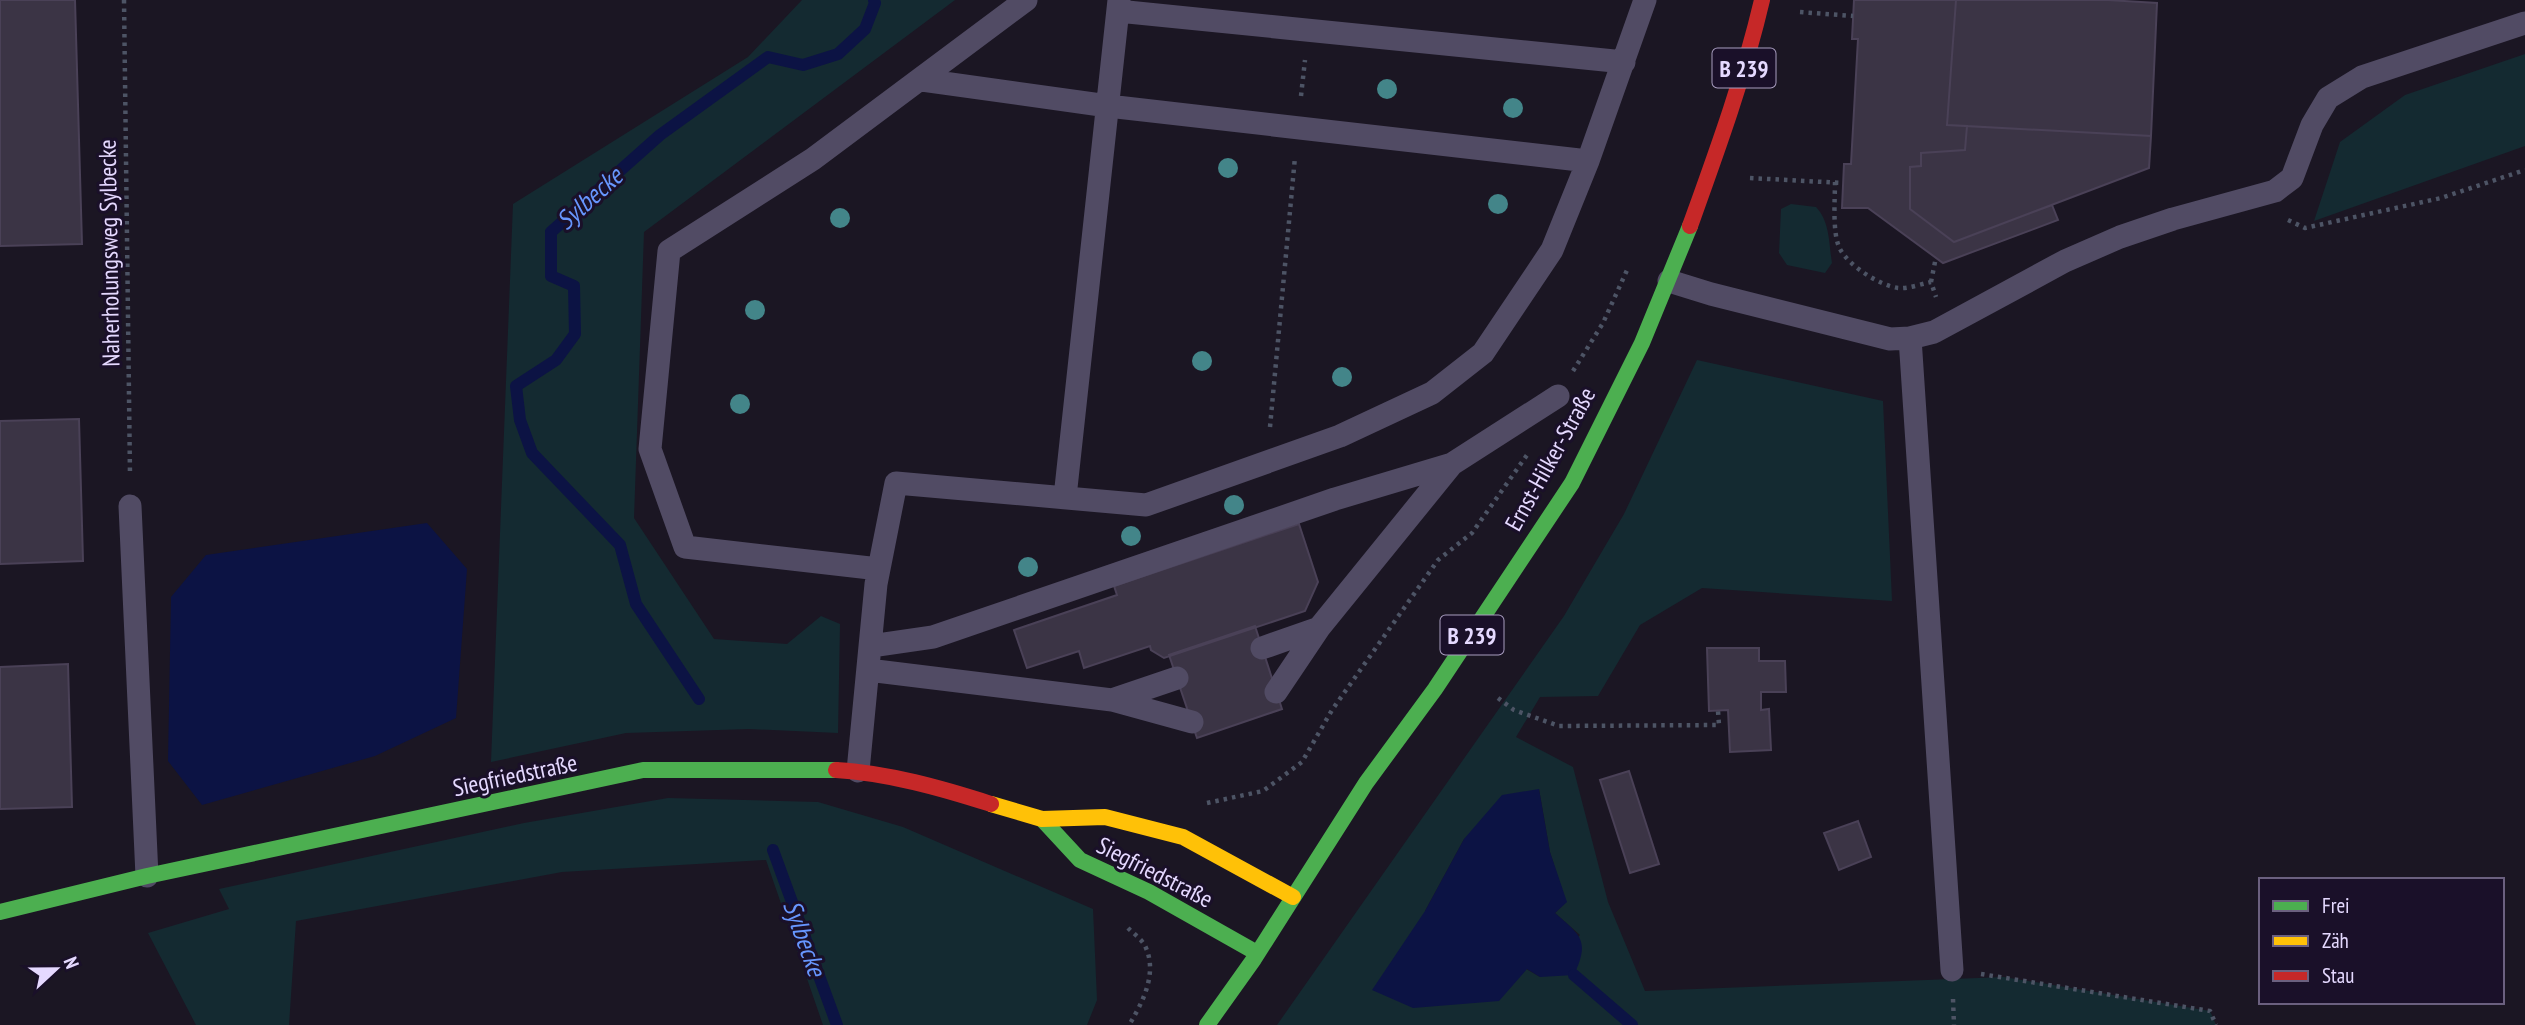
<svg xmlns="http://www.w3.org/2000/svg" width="2525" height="1025" font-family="'PT Sans Narrow',sans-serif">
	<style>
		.green { fill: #142a31; fill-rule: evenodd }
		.water { fill: #0c1344 }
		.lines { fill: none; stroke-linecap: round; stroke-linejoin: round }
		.stream { stroke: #0c1344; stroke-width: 12 }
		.building { fill: #3b3445; stroke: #4a4157; stroke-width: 2 }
		.path { stroke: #4d5465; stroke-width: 4.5; stroke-dasharray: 3.5 5; stroke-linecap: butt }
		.lane { stroke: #514b64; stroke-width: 23 }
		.fast { stroke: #4caf50; stroke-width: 16 }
		.slow { stroke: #ffc107; stroke-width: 16 }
		.jam { stroke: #c62828; stroke-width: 16 }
		.tree { fill: #438589 }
		.labels { text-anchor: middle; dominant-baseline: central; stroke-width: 6; stroke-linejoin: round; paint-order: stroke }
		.shield { fill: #1a1029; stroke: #a89dbf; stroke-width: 2 }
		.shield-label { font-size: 23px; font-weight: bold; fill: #e5d9ff }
		.street-label { font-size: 24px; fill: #e5d9ff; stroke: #1a1029 }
		.water-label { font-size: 26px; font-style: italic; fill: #6796fe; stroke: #1a1029 }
	</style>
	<rect width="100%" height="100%" fill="#1b1623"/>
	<path class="green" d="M802 0H955L644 232 634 518 714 639 787 644 821 616 840 624 838 733 749 729 626 733 491 762 513 204 748 57Z
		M2525 54V146L2314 221 2340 142 2405 95Z
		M1791 204 1816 207C1830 221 1829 245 1832 263L1825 273 1787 265 1779 253 1781 209Z
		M1697 360 1883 401 1892 601 1702 588 1640 625 1598 696 1540 697 1516 737 1573 767 1608 902 1645 991 2004 977 2210 1011 2216 1025H1277L1564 616 1624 514ZM1539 789 1550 852 1566 902 1555 913 1580 935 1540 977 1425 911 1464 839Z
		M668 798 818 802 903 827 1093 909 1097 1000 1087 1025H823L766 860 562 872 296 921 289 1025H196L148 933 229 909 219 889 524 823Z"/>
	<path class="water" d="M427 523 467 569 456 718 375 756 202 805 168 761 171 597 206 555Z
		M1539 789 1550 852 1567 902 1555 913C1581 936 1590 940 1574 975L1540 977 1527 969 1499 1001 1413 1008 1372 990 1425 911 1464 839 1502 795Z"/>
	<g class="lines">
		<path class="stream" d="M699 699 636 604 620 545 532 453 520 420 516 386 556 360 575 334 574 286 551 276V232L660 135 768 57 803 65 838 54 865 29 875 3 874 0
			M773 850 837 1025
			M1574 975 1632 1025"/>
	</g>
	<path class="building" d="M0 0H75L82 244 0 246Z
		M1854 0H1956L1947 125 1967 126 1965 150 1921 153V166L1910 167V209L1954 242 2052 205 2058 220 1943 263 1868 208H1842L1844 164H1851L1858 39H1852Z
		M1956 0H2108L2157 3 2151 136 1947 125Z
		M1967 126 2151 136 2149 168 1954 242 1910 209V167L1921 166V153L1965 150Z
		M79 419 83 561 0 564V421Z
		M1299 524 1318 582 1305 611 1164 658 1151 650 1150 646 1084 668 1079 651 1027 668 1014 630 1117 595 1114 586Z
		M1255 626 1282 709 1197 738 1169 655Z
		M1707 648H1759V661H1785L1786 692H1761V710L1769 709 1771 750 1730 752 1728 710 1709 711Z
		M68 664 72 807 0 809V667Z
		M1629 771 1659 864 1630 873 1600 780Z
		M1858 821 1871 857 1839 870 1824 833Z"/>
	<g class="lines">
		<path class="path" d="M124 0 130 475
			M1800 12 1853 16
			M1301 96 1305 60
			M1750 178 1843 183
			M1835 182C1835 199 1832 234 1840 249 1849 266 1879 285 1898 288 1908 289 1921 284 1931 282L1936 297
			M2288 220 2305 228 2441 198 2525 170
			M1931 282 1936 257
			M1573 371 1603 323 1628 268
			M1270 427 1295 157
			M1498 698 1514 710 1559 726 1719 725 1718 711
			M1207 803 1263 791 1302 762 1332 710 1438 560 1472 533 1527 455
			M1128 928C1133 933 1140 938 1144 944 1159 971 1143 1002 1129 1025
			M1981 974 2210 1011 2216 1025
			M1953 999 1954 1025"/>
		<path class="lane" d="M1118 11 1624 62
			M922 80 1108 106 1588 161
			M1669 281 1711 294 1890 339 1910 338 1934 332 2065 261 2120 237 2173 219 2275 191 2292 178 2312 125 2328 98 2362 77 2525 23
			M1910 338 1952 970
			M1065 497 1119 0
			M130 506 147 876
			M879 569 685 547 650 449 669 251 813 159 1026 0
			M871 646 933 637 1335 499 1452 464 1558 396
			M1262 648 1319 628 1452 464
			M868 670 1112 700 1177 678
			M1276 692 1319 628
			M1112 700 1192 722
			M858 771 876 584 896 483 1146 505 1340 436 1432 393 1483 353 1552 250 1588 161 1645 0"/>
		<path class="fast" d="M1042 819 1080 860 1149 892 1257 953
			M0 912 147 876 643 770H836
			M1207 1025 1254 959 1366 783 1435 689 1572 483 1642 343 1690 226"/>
		<path class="slow" d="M991 804 1042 819 1105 817 1183 837 1293 897"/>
		<path class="jam" d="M1690 226C1717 151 1744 77 1762 0
			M836 770C888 773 941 788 991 804"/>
	</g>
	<g class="tree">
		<circle cx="1387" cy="89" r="10"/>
		<circle cx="1513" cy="108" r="10"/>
		<circle cx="1228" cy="168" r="10"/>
		<circle cx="1498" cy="204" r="10"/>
		<circle cx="840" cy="218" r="10"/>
		<circle cx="755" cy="310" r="10"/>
		<circle cx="1202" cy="361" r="10"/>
		<circle cx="1342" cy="377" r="10"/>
		<circle cx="740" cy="404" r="10"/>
		<circle cx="1234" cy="505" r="10"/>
		<circle cx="1131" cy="536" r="10"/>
		<circle cx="1028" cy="567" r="10"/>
	</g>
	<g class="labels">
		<g class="shield">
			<rect x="1712.5" y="48.5" width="63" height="39" rx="5"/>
			<rect x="1440.5" y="615.5" width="63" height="39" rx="5"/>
		</g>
		<g class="shield-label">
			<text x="1744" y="68">B 239</text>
			<text x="1472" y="635">B 239</text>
		</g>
		<g class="street-label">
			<text transform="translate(109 253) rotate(-91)">Naherholungsweg Sylbecke</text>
			<text transform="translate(1550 459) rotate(-61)">Ernst-Hilker-Straße</text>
			<text transform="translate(515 775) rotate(-12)">Siegfriedstraße</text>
			<text transform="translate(1155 872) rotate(27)">Siegfriedstraße</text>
		</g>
		<g class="water-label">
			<text transform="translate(589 198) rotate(-42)">Sylbecke</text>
			<text transform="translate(805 938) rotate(70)">Sylbecke</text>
		</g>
	</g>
	<rect x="2259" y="878" width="245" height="126" fill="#1a1029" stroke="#6b607f" stroke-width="2"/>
	<rect x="2273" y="901" width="35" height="10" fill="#4caf50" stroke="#6b607f" stroke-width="2"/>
	<text x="2322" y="913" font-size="21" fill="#e5d9ff">Frei</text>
	<rect x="2273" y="936" width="35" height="10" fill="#ffc107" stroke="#6b607f" stroke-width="2"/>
	<text x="2322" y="948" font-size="21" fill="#e5d9ff">Zäh</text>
	<rect x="2273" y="971" width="35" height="10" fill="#c62828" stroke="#6b607f" stroke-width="2"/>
	<text x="2322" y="983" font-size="21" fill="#e5d9ff">Stau</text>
	<g transform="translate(56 969) rotate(68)" stroke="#1a1029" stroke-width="5" paint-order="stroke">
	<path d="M0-5L12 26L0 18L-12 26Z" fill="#e5d9ff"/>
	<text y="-10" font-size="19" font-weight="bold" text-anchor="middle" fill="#e5d9ff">N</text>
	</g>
</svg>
